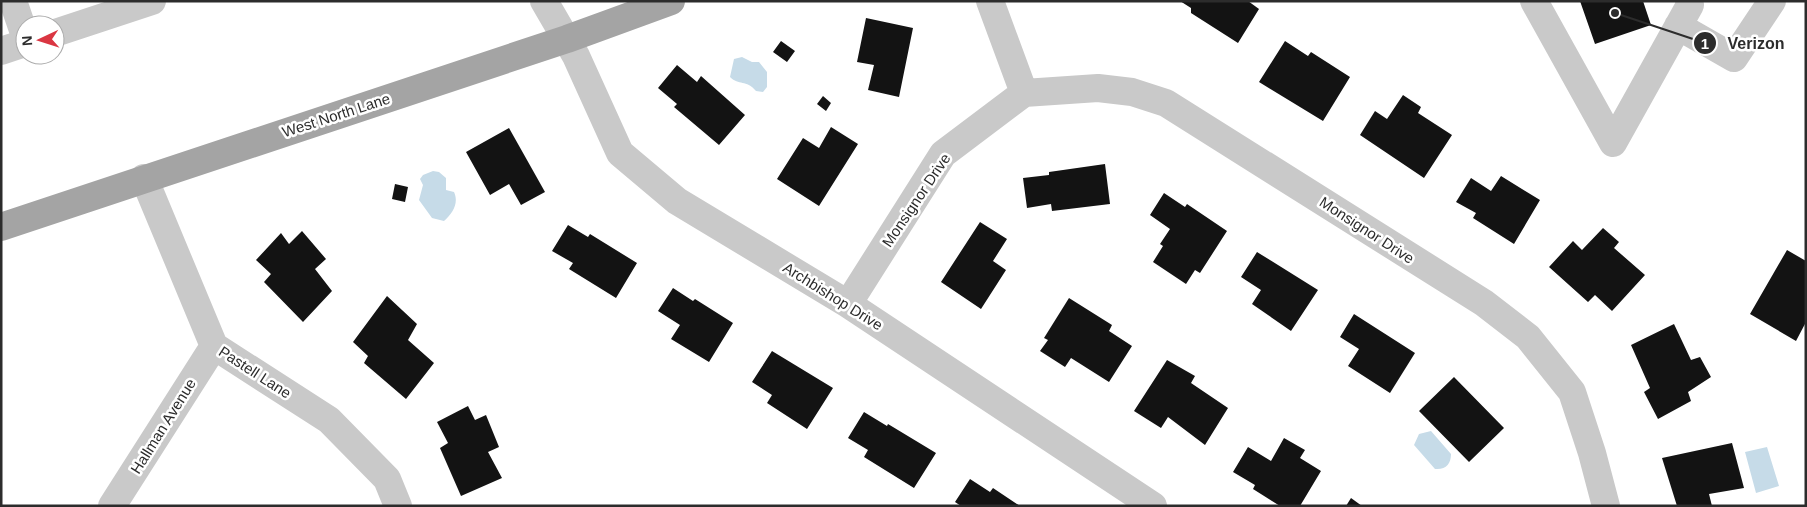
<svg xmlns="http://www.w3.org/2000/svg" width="1807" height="507" font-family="Arial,sans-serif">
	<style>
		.water { fill: #c6dbe8 }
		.building { fill: #131313 }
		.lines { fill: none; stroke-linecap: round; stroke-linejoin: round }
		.minor { stroke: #c9c9c9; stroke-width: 28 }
		.major { stroke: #a4a4a4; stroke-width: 28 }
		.labels { text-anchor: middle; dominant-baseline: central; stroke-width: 5; stroke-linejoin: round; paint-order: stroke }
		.street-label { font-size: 15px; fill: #2c2c2c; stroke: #fff }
		.leader { fill: none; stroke: #2c2c2c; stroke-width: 2 }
		.callout-dot { fill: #2c2c2c; stroke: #fff; stroke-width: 2 }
		.mark-label { font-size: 15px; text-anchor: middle; font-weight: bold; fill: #fff }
		.callout-label { font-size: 16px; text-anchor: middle; font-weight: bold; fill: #2c2c2c; stroke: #fff; stroke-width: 5; stroke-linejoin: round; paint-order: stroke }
	</style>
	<rect width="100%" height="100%" fill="#fff"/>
	<path class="water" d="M742 57 752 62H759L767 72V87L763 92 756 91C746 79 739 86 730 77L734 59Z
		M433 171 439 172 446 178V190L454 192C459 203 453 213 444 221L432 218 419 200 423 185 420 179 423 175Z
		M1431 431 1451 454C1451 464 1446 470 1435 469L1414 445 1419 434Z
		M1767 447 1779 486 1756 493 1745 452Z"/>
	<path class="building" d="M1180 1H1248L1259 9 1238 43 1191 13V8Z
		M1580 1H1643L1651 25 1595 44Z
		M866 18 913 28 899 97 868 90 874 65 857 62Z
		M781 41 795 51 787 62 773 52Z
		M1285 41 1308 56 1311 52 1350 77 1323 121 1259 82Z
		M677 65 697 82 701 76 745 115 719 145 674 107 677 104 658 88Z
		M1403 95 1421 107 1418 113 1452 135 1424 178 1360 135 1375 111 1387 119Z
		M823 96 831 103 826 111 817 104Z
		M831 127 858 144 819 206 777 179 803 138 819 148Z
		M509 128 545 192 521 205 509 184 490 195 466 152Z
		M1105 164 1110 204 1052 211 1051 204 1027 208 1023 178 1049 175V172Z
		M1501 176 1540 200 1514 244 1473 218 1476 213 1456 202 1471 178 1491 191Z
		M395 184 408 187 405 202 392 199Z
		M1164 193 1185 207 1187 204 1227 231 1200 273 1195 270 1186 284 1153 262 1163 246 1160 244 1170 229 1150 215Z
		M980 222 1007 239 993 261 1006 270 981 309 941 282Z
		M568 225 588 237 590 234 637 263 616 298 569 269 573 263 552 251Z
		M1603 228 1619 242 1614 248 1645 275 1612 311 1595 295 1588 302 1549 267 1573 241 1582 250Z
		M302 231 326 259 315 269 332 291 303 322 264 282 271 274 256 260 281 233 289 244Z
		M1787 250 1806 261V322L1796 341 1750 314Z
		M1257 252 1318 290 1291 331 1252 304 1261 290 1241 277Z
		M673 288 693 301 695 299 733 323 709 362 671 339 680 325 658 311Z
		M387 296 417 324 408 340 434 363 406 399 364 363 368 356 353 342Z
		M1069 298 1112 325 1109 331 1132 346 1109 382 1071 358 1065 367 1040 351 1048 340 1044 338Z
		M1354 314 1415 353 1390 393 1348 366 1359 349 1340 337Z
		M1674 324 1691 360 1700 357 1711 377 1688 392 1691 401 1658 419 1644 392 1650 388 1631 345Z
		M772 351 833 388 807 429 767 403 772 395 752 382Z
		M1167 360 1195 376 1191 383 1228 408 1205 445 1168 417 1161 428 1134 411Z
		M1454 377 1504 428 1469 462 1419 411Z
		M468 406 475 420 486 415 499 447 488 452 502 478 461 496 440 448 448 443 437 422Z
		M864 412 887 426 888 424 936 453 914 488 864 457 868 450 848 438Z
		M1284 438 1305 450 1300 458 1321 471 1300 506H1280L1253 489 1255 485 1233 472 1248 447 1271 461Z
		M1732 443 1744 488 1709 494 1712 506H1677L1662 458Z
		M970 479 990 492 993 488 1020 506H961L955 502Z
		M1351 498 1362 506H1346Z"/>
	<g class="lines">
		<path class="minor" d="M13 1 25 36
			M544 1 576 56 620 153 677 201 848 304 1153 506
			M990 1 1024 93
			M1534 1 1613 143 1690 5 1689 1
			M1678 26 1734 58 1772 1
			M55 33 152 1
			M1 51 25 43
			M144 178 214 346 329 420 387 479 398 506
			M848 304 943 154 1024 93 1098 88 1132 92 1166 103 1484 303 1528 337 1572 392 1592 453 1606 506
			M112 506 214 346"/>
		<path class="major" d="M1 227 567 39 671 1"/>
	</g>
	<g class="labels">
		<g class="street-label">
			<text transform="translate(336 115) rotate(-18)">West North Lane</text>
			<text transform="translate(916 200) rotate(-56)">Monsignor Drive</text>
			<text transform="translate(1367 230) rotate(33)">Monsignor Drive</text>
			<text transform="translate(833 296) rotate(32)">Archbishop Drive</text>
			<text transform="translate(255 372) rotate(33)">Pastell Lane</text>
			<text transform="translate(163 426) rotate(-58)">Hallman Avenue</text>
		</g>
	</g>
	<path class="leader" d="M1615 13L1705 43"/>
	<g class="callout-dot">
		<circle cx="1615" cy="13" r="5"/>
		<circle cx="1705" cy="43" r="12"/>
	</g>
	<g class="mark-label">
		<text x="1705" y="49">1</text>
	</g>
	<g class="callout-label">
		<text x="1756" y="49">Verizon</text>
	</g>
	<rect width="1807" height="507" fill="none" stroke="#2c2c2c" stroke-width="5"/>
	<g transform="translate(40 40) rotate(266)"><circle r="24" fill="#ffffff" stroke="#ababab"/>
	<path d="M0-4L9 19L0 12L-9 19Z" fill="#da3642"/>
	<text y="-8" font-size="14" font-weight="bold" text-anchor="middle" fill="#2c2c2c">N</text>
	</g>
</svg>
